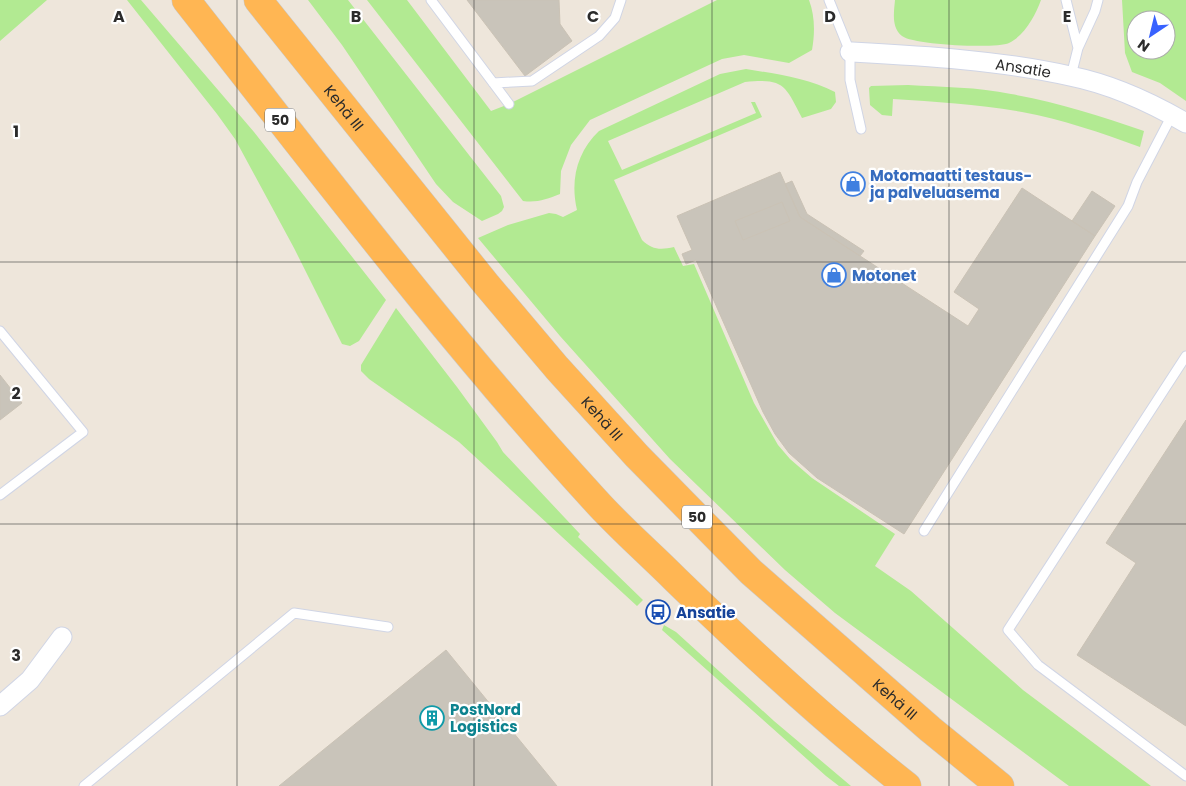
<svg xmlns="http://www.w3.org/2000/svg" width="1186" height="786" font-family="Poppins,sans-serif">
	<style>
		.green { fill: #b2ea92; fill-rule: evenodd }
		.building { fill: #c9c4ba; stroke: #cac2b5 }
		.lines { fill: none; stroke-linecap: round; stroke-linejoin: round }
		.service-casing { stroke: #d0d5e5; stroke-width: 11 }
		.minor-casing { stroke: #d0d5e5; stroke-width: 21 }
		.trunk-casing { stroke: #c8c8c8; stroke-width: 29 }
		.service { stroke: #fff; stroke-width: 9 }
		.minor { stroke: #fff; stroke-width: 19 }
		.trunk { stroke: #ffb653; stroke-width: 28 }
		.grid { fill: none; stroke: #2b2b2b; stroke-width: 1; stroke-opacity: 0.55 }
		.labels { text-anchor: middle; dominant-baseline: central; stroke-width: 4.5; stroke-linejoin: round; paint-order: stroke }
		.shield { fill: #fff; stroke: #6b6b6b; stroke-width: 1 }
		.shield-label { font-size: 14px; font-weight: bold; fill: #2b2b2b }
		.street-label { font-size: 15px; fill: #2b2b2b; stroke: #fff }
		.shop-label { font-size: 15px; font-weight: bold; fill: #366cbe; stroke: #fff; text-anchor: start }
		.transit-label { font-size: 15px; font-weight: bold; fill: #164399; stroke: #fff; text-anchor: start }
		.culture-label { font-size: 15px; font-weight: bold; fill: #0d838f; stroke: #fff; text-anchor: start }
		.grid-label { font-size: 16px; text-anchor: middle; font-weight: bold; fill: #2b2b2b; stroke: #fff; stroke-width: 4.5; stroke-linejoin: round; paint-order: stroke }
	</style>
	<rect width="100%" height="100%" fill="#eee6db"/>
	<path class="green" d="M0 0H47L0 41Z
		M127 0H141L254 132 386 300 359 341 350 346 342 344 294 248 235 139 217 114Z
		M308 0H348L501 196 504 207 502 211 498 214 482 221 453 202 436 184 342 45Z
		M367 0H407L491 111 509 104 717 0H809C815 16 815 33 812 50L789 63 744 55 722 59 590 120 571 145 561 171 560 194C547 199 537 203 523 201Z
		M895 0H1041C1035 16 1025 35 1009 43 996 49 913 45 902 36 891 27 894 12 895 0Z
		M1122 0H1186V101L1160 83 1132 72 1125 53ZM1136 20H1166V50H1136Z
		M746 69C776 74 808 78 835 92L836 102 831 109 802 118C785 85 784 78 745 82L608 141 622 170 756 113 751 102H755L762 117 614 180 642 240C652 250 661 250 674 247L683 266 694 264 754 403 778 445 790 459 812 478 895 534 875 566 911 591 1023 690 1151 786H1069L835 613 785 570 670 459 560 336 478 238 508 225 549 213 556 214 563 217 577 210C570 180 577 152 599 131L720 74Z
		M908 85C942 87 978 87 1011 94 1057 102 1101 116 1144 131L1140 147C1101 133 1062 119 1022 112 979 104 936 102 893 99L892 116 882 115 870 105 869 88 871 86Z
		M396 308 457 387 497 442 503 452 580 534 578 537 643 600 637 606 459 442 369 379 361 371V365Z
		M664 625 676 632 774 721 851 786H839L826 776 662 630Z"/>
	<path class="building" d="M467 0H559L560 24 572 41 525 76Z
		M780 172 800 217 968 326 979 309 954 292 1022 188 1095 236 904 534 817 478 789 453 775 434 763 412 696 260 686 264 682 254 692 250 677 216Z
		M848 175 864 185 858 194 842 184Z
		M792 181 807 214 864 251 860 256 800 217 785 184Z
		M1092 191 1115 206 1095 236 1072 221Z
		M782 202 790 221 743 240 735 221Z
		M0 375 22 403 0 420Z
		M1186 420V726L1077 655 1136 563 1106 543Z
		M446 650 557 786H279Z"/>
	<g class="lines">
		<g class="service-casing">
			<path id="service" d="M431 0 509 104
				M829 0 850 52V80L861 129
				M1066 0 1078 48
				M1071 76 1078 48 1095 11 1098 0
				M493 83 532 81 599 36 615 18 621 0
				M0 331 83 432 0 495
				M1186 356 1008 630 1038 665 1186 776
				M924 531 1128 206 1137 182 1172 115
				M84 786 294 613 388 627"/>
		</g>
		<g class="minor-casing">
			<g id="minor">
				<path id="s1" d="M850 52C923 56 998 60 1070 76 1110 84 1150 102 1186 123"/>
				<path d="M0 706 30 680 62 637"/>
			</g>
		</g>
		<g class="trunk-casing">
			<g id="trunk">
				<path d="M186 0C319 169 449 341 594 499 619 527 648 552 675 579 749 651 826 722 907 786"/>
				<path id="s2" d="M258 0 486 284 557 368 637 456 751 572 930 729 1000 786"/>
			</g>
		</g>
		<use href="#service" class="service"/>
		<use href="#minor" class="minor"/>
		<use href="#trunk" class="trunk"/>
	</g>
	<path class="grid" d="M237 0V786M474 0V786M712 0V786M949 0V786M0 262H1186M0 524H1186"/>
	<defs>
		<g id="shop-ring" transform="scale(1.25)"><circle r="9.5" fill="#fff" stroke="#3f7fe0" stroke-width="1.5"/><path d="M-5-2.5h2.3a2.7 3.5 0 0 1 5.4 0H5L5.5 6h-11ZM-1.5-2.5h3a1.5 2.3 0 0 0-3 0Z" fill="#3f7fe0"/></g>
		<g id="bus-ring" transform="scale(1.25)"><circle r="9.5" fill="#fff" stroke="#1a4fb4" stroke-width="1.5"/><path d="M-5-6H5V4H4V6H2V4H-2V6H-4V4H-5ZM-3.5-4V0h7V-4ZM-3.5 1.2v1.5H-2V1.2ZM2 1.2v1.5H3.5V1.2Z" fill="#1a4fb4"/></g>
		<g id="building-ring" transform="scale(1.25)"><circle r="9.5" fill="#fff" stroke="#0f9aa8" stroke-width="1.5"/><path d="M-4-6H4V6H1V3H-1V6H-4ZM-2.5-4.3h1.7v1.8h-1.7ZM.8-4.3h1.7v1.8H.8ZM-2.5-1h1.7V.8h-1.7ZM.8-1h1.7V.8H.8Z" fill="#0f9aa8"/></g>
	</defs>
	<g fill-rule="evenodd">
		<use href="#shop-ring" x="853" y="184"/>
		<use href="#shop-ring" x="834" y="275"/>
		<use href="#bus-ring" x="658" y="612"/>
		<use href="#building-ring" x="432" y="718"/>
	</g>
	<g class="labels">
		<g class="shield">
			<rect x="265" y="108.5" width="30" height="23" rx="4"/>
			<rect x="682" y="505.5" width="30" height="23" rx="4"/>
		</g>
		<g class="shield-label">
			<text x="280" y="120">50</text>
			<text x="697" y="517">50</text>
		</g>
		<g class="street-label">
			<text stroke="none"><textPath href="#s1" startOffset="174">Ansatie</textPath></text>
			<text stroke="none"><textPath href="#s2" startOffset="138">Kehä III</textPath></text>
			<text stroke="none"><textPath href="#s2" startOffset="542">Kehä III</textPath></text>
			<text stroke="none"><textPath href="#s2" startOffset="948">Kehä III</textPath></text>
		</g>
		<g class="shop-label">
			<text x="870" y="175">Motomaatti testaus-<tspan x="870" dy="17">ja palveluasema</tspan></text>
			<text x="852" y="275">Motonet</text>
		</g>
		<g class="transit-label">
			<text x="676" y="612">Ansatie</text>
		</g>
		<g class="culture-label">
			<text x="450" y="709">PostNord<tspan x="450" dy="17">Logistics</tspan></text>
		</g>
	</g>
	<g class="grid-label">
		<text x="119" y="22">A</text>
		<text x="356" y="22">B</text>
		<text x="593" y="22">C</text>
		<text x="830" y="22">D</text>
		<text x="1067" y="22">E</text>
		<text x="16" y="137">1</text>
		<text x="16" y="399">2</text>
		<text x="16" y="661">3</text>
	</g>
	<g transform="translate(1151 35) rotate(215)"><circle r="24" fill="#ffffff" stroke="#aaaaaa"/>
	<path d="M0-4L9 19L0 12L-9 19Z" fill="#3862ff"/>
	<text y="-8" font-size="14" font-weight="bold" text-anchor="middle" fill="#2b2b2b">N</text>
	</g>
</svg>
